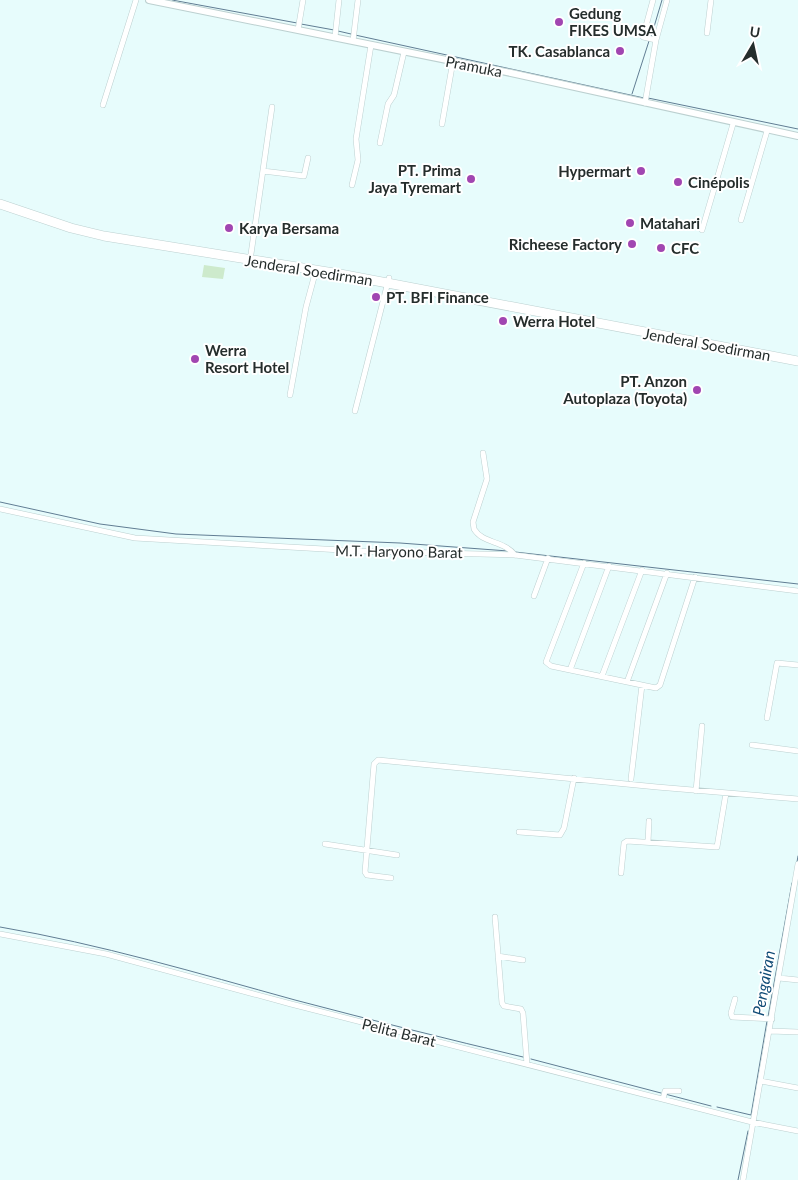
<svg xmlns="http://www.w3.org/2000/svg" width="798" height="1180" font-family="Lato,sans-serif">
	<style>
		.green { fill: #cdeacc }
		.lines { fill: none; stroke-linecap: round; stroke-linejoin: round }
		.stream { stroke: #617d93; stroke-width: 1 }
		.minor-casing { stroke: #bcd0d0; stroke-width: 6 }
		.tertiary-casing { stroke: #bcd0d0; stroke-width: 8 }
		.trunk-casing { stroke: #bcd0d0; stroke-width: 10 }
		.minor { stroke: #fff; stroke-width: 5 }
		.tertiary { stroke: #fff; stroke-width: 6 }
		.trunk { stroke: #fff; stroke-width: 9 }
		.poi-dot { fill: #a146b1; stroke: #fff; stroke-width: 2 }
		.labels { text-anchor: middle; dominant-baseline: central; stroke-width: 4; stroke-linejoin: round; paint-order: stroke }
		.poi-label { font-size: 15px; font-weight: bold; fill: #252d2c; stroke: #fff; text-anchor: start }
		.street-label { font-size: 15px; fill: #252d2c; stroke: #fff }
		.water-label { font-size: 16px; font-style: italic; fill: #104b76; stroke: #fff }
	</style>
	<rect width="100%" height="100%" fill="#e7fcfc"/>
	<path class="green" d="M204 265 225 268 223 279 202 277Z"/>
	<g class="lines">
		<path class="stream" d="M172 0 297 23
			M301 24 334 30
			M338 31 351 34
			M355 35 644 98
			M651 37 662 0
			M632 94 649 41
			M648 98 798 129
			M0 502 100 524 176 534 400 543 508 551
			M515 552 798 584
			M797 862 798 856
			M0 927C100 944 197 973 295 1000 371 1020 447 1039 523 1057
			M768 1017 792 883
			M531 1059 661 1093
			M665 1094 711 1106
			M717 1107 751 1115 767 1021
			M738 1180 748 1131"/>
		<g class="minor-casing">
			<path id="minor" d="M653 0 643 37 656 40
				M298 30 303 0
				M707 33 711 0
				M335 37 339 0
				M353 41 358 0
				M645 103 656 40 667 0
				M103 105 136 0
				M442 124 453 61
				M380 143 388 104 394 95 404 52
				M263 171 304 176 308 158
				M352 185 358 160 356 139 371 45
				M741 220 767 131
				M702 230 733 124
				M251 254 272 107
				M290 395 306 307 316 270
				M355 411 389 278
				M483 453 487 479 473 522 474 529C483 544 503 540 515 555
				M0 509 135 538 359 551 515 555 798 591
				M584 563 546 662 551 666 656 688 660 685 695 577
				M534 596 548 558
				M570 670 609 566
				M602 676 642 570
				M627 682 667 573
				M767 718 777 663 798 665
				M752 745 798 751
				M631 779 642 685
				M696 791 702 726
				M519 832 560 835 564 828 574 778
				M648 842 649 821
				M325 844 397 855
				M621 873 624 843 627 841 717 847 726 793
				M391 878 367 875 365 872 374 764 378 760 657 787 798 799
				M495 917 502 1003 504 1006 521 1009 523 1013 527 1064
				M0 934 106 954 291 1004 752 1122 798 1131
				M498 956 523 960
				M779 978 798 980
				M735 999 731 1013 732 1017 772 1019
				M770 1031 798 1032
				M761 1081 798 1088
				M663 1099 665 1091H679
				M743 1180 798 864"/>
		</g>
		<g class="tertiary-casing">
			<path id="tertiary" d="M149 0 511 73 798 136"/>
		</g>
		<g class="trunk-casing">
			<path id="trunk" d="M0 204 71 228 104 236 340 274 798 361"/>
		</g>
		<use href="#minor" class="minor"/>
		<use href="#tertiary" class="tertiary"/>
		<use href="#trunk" class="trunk"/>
	</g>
	<g class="poi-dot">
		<circle cx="559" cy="22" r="5"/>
		<circle cx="620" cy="51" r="5"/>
		<circle cx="641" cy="171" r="5"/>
		<circle cx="471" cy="179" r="5"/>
		<circle cx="678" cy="182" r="5"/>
		<circle cx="630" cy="223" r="5"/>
		<circle cx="229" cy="228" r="5"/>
		<circle cx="632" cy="244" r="5"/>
		<circle cx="661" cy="248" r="5"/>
		<circle cx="376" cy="297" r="5"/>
		<circle cx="503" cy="321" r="5"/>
		<circle cx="195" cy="359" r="5"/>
		<circle cx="697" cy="390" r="5"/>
	</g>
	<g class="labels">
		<g class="poi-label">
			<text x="569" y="13">Gedung<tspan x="569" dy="17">FIKES UMSA</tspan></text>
			<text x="610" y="51" text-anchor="end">TK. Casablanca</text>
			<text x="461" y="170" text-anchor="end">PT. Prima<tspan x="461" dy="17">Jaya Tyremart</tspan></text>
			<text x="631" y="171" text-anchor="end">Hypermart</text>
			<text x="688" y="182">Cinépolis</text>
			<text x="640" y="223">Matahari</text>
			<text x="239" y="228">Karya Bersama</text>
			<text x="622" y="244" text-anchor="end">Richeese Factory</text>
			<text x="671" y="248">CFC</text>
			<text x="386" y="297">PT. BFI Finance</text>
			<text x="513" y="321">Werra Hotel</text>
			<text x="205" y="350">Werra<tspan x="205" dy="17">Resort Hotel</tspan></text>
			<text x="687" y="381" text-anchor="end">PT. Anzon<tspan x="687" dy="17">Autoplaza (Toyota)</tspan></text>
		</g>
		<g class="street-label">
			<text transform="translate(474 66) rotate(11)">Pramuka</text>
			<text transform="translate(309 270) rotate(9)">Jenderal Soedirman</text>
			<text transform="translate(707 344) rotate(10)">Jenderal Soedirman</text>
			<text transform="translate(399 551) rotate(1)">M.T. Haryono Barat</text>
			<text transform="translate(399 1032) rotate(14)">Pelita Barat</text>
		</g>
		<g class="water-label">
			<text transform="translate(763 983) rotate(-80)">Pengairan</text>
		</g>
	</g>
	<g transform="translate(753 45) rotate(9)" stroke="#ffffff" stroke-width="4" paint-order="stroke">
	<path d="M0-4L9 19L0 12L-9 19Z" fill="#252d2c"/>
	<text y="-8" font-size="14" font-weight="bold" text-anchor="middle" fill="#252d2c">U</text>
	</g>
</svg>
